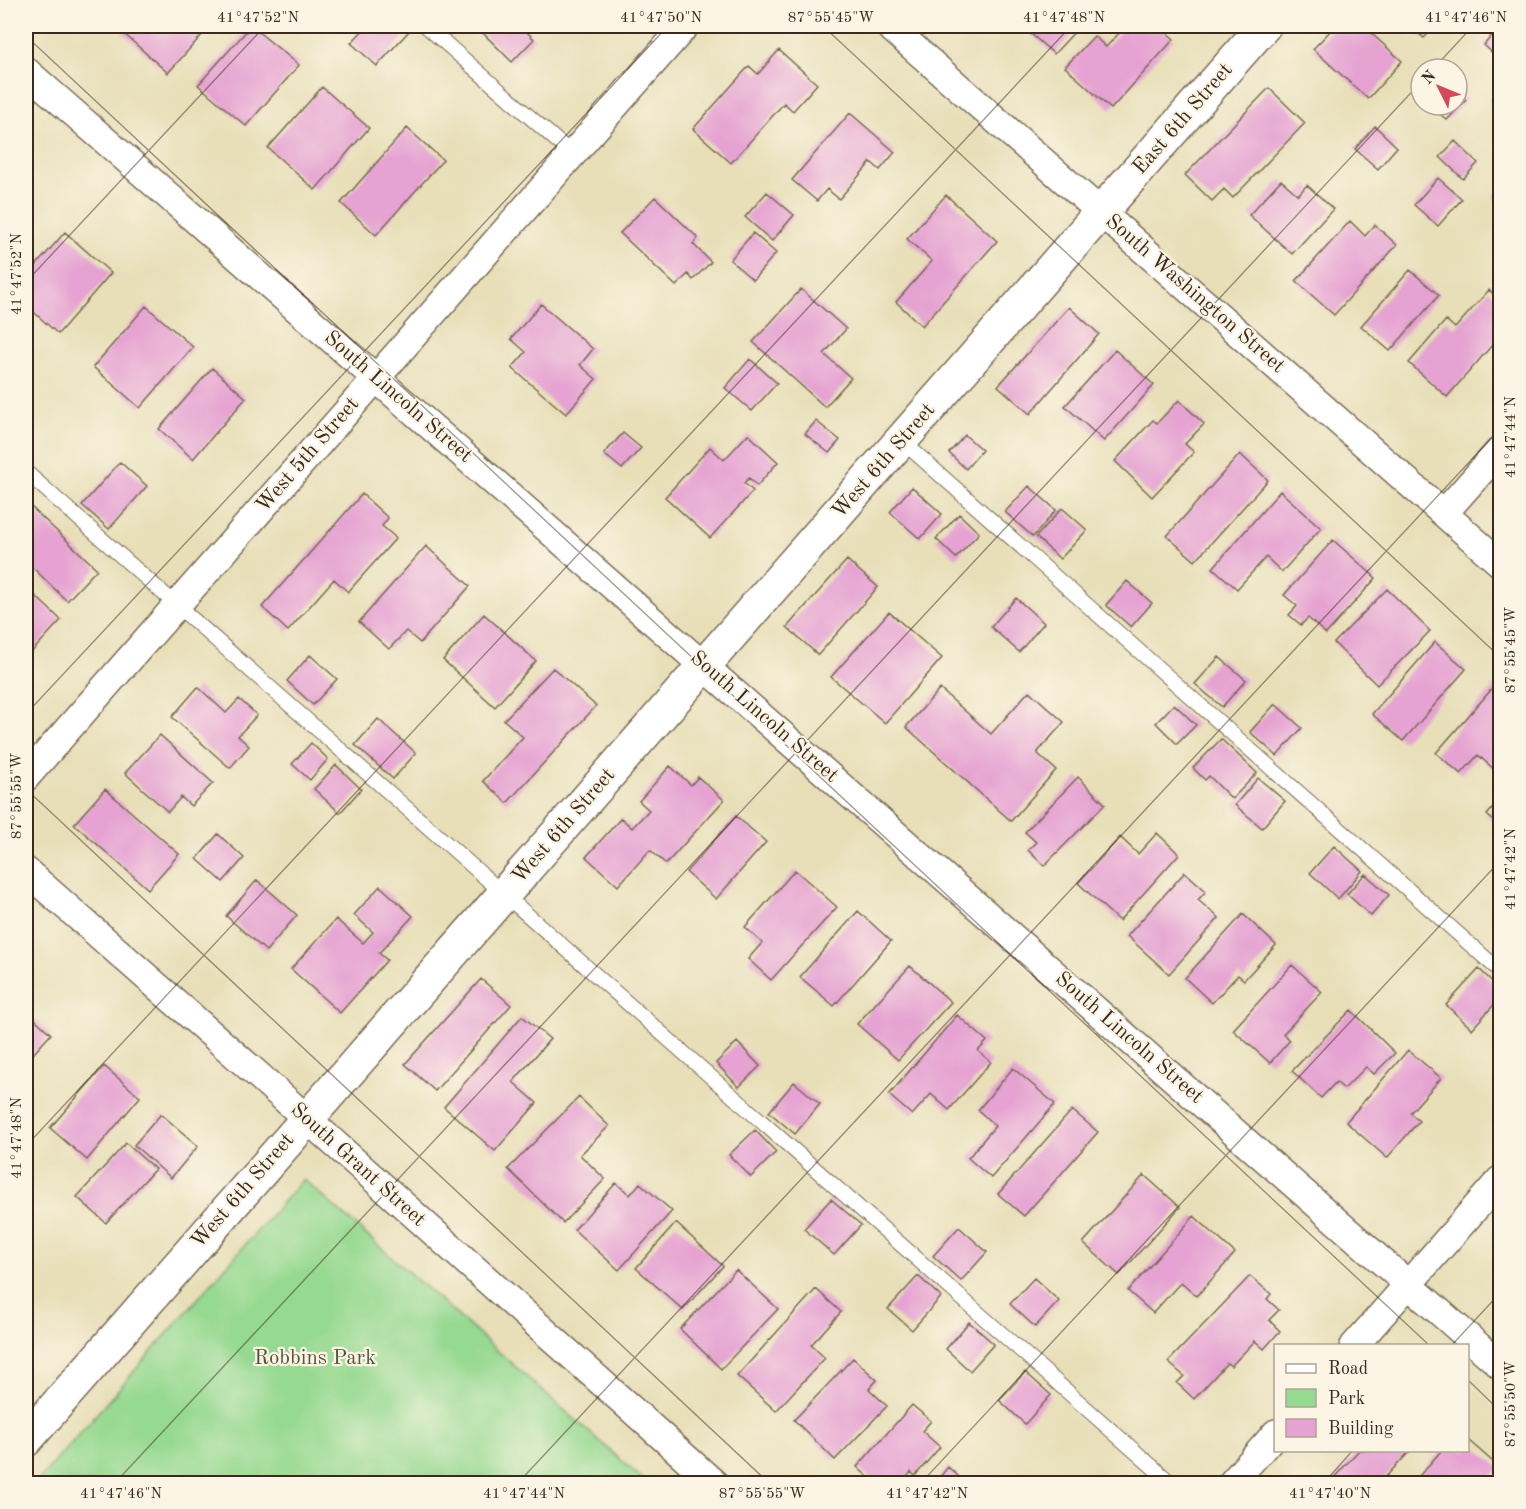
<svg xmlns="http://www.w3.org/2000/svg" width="1526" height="1509" font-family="'Old Standard TT',serif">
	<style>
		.green { fill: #96d991; stroke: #688258; stroke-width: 1.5 }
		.building { fill: #e5a2d2 }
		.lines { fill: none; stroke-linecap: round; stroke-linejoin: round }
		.lane-casing { stroke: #786954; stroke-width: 16 }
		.street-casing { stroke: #786954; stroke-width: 30 }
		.secondary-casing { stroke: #786954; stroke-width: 36 }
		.lane { stroke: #fff; stroke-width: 14 }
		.street { stroke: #fff; stroke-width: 27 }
		.secondary { stroke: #fff; stroke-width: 33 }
		.ticks { fill: none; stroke: #3b2a1e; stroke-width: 1.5; stroke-opacity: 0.45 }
		.labels { text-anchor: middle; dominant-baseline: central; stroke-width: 4.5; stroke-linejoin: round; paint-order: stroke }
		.street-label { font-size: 21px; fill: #3b2a1e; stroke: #fcf5e5 }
		.park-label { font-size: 21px; fill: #52563b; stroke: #fcf5e5 }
		.neatline { fill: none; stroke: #3b2a1e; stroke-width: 2 }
		.ticks-label { font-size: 15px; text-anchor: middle; fill: #3b2a1e }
	</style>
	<rect width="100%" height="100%" fill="#fcf5e5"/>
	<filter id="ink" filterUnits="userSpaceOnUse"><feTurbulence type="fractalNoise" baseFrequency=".0167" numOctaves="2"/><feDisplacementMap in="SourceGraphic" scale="12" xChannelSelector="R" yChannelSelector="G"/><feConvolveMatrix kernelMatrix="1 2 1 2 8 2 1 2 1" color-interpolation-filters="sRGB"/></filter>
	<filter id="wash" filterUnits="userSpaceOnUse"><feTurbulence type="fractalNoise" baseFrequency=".008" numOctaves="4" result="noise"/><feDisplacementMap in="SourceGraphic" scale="24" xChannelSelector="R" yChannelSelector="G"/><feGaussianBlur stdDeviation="1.35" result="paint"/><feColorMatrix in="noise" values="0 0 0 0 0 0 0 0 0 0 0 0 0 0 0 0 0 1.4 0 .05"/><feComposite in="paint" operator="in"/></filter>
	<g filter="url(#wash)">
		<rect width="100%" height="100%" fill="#e8dfb9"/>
		<path class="green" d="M303 1179 647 1483H36Z"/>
		<g id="blocks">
			<path class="building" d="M127 26H210L168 73 122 32Z
				M251 26 299 65 246 126 198 85Z
				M367 26H403L409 31 377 66 351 43Z
				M485 26H521L534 39 512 62 480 30Z
				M1022 26H1080L1054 54Z
				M1126 26H1159L1174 39 1111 109 1065 67 1094 36 1106 47Z
				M1335 26H1363L1402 61 1368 99 1313 49Z
				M1410 26H1435L1424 38Z
				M1500 26V60L1484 45Z
				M779 50 817 84 793 111 784 103 731 163 693 129 749 66 758 74Z
				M322 87 369 128 315 190 268 148Z
				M1269 88 1305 123 1233 198 1224 189 1212 201 1185 175Z
				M1500 90V106L1492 99Z
				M1457 92 1466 100 1447 120 1429 105H1457Z
				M850 113 895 152 880 170 871 162 839 199 827 189 817 201 792 180Z
				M1375 126 1397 147 1378 169 1355 149Z
				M407 128 443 160 376 235 341 203Z
				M1455 141 1478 163 1463 179 1440 157Z
				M1438 178 1462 199 1438 226 1414 205Z
				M1281 180 1298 195 1307 185 1333 209 1292 254 1249 215Z
				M1500 188V203L1493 197Z
				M767 192 794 215 772 241 745 217Z
				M946 195 997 241 922 326 896 302 932 261 907 239Z
				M655 197 698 238 693 244 711 262 693 280 688 274 676 286 620 233Z
				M1350 221 1365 236 1375 225 1397 245 1334 315 1296 281Z
				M65 232 111 273 58 334 26 305V277Z
				M753 233 776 253 753 280 730 260Z
				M1410 270 1439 295 1390 351 1361 326Z
				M801 289 846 329 824 354 851 378 825 407 753 342Z
				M1489 290 1500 300V336L1447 397 1409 363 1446 320 1455 328Z
				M541 304 593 349 580 365 596 379 566 414 512 368 526 352 511 339Z
				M146 306 193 347 140 408 93 367Z
				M1069 307 1099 334 1030 414 998 386Z
				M1115 350 1154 385 1104 441 1065 406Z
				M750 359 777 383 752 411 725 388Z
				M212 368 246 398 193 459 159 429Z
				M1179 400 1204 424 1185 444 1194 452 1152 497 1115 461 1153 420 1157 423Z
				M816 421 840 440 829 453 805 434Z
				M623 433 641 448 622 469 604 454Z
				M748 434 778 462 757 486 749 478 744 483 753 491 710 538 665 497 710 447 724 460Z
				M965 435 982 450 966 469 949 453Z
				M1240 454 1268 480 1195 561 1167 536Z
				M120 462 147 486 109 529 82 505Z
				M1029 486 1056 510 1033 537 1005 512Z
				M912 487 942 514 920 539 890 512Z
				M1280 491 1321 528 1282 572 1266 557 1237 589 1213 568Z
				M362 494 388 518 382 526 396 538 348 592 334 579 288 631 262 607Z
				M29 505 97 569 67 601 26 561V553L29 549 26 545V509Z
				M1062 508 1087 530 1060 559 1036 537Z
				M959 514 979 533 956 558 936 539Z
				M1333 540 1376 578 1326 634 1308 618 1301 625 1289 615 1297 606 1284 595Z
				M426 546 470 586 420 643 406 631 389 649 359 622Z
				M847 560 878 587 818 655 787 627Z
				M1127 581 1152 603 1131 627 1106 605Z
				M26 587 61 620 28 656 26 654Z
				M1387 589 1430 631 1377 685 1334 643Z
				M1016 598 1044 623 1019 652 991 627Z
				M889 612 942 658 885 723 831 677Z
				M484 614 536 661 495 707 443 660Z
				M1435 642 1466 669 1403 741 1372 714Z
				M310 655 337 679 313 705 287 681Z
				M1219 657 1246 680 1222 707 1195 684Z
				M553 668 596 706 507 803 483 781 523 737 504 720Z
				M1498 682 1500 768 1497 772 1478 755 1461 774 1436 753Z
				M198 687 226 713 239 699 257 715 238 736 249 746 230 768 172 717Z
				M940 689 991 734 1029 691 1064 722 1037 753 1056 770 1011 821 906 727Z
				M1174 704 1196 725 1177 744 1156 723Z
				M1275 704 1302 728 1277 756 1250 732Z
				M378 719 416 753 393 779 355 745Z
				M160 735 213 783 191 806 181 797 168 812 125 773Z
				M1221 739 1257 773 1232 799 1209 776 1205 780 1193 768Z
				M311 743 328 759 310 780 292 764Z
				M336 765 361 789 340 813 314 789Z
				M670 766 691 785 698 777 724 800 666 864 650 850 618 886 586 857 621 818 632 828 649 810 639 801Z
				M1078 777 1105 804 1044 866 1028 850 1036 842 1025 832Z
				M1258 778 1285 801 1262 828 1235 805Z
				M105 789 179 854 148 889 74 824Z
				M1500 800V827L1487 815Z
				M736 816 766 842 716 899 686 872Z
				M1157 833 1179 854 1119 921 1078 883 1120 837 1138 854Z
				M218 834 244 858 223 882 197 859Z
				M1334 846 1362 871 1338 899 1310 873Z
				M795 870 837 907 771 980 748 959 762 943 745 927Z
				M1185 872 1206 891 1198 900 1219 918 1169 974 1127 936Z
				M1365 874 1389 895 1371 916 1347 894Z
				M257 880 297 915 266 951 226 916Z
				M380 886 413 916 379 953 387 960 340 1013 291 969 336 919 363 943 373 932 354 915Z
				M858 911 891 941 834 1006 800 977Z
				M1243 914 1276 945 1244 980 1238 975 1212 1003 1185 978Z
				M1292 965 1322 992 1283 1034 1290 1040 1270 1063 1233 1030Z
				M910 966 951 1002 898 1060 857 1024Z
				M1479 969 1500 989V998L1472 1029 1446 1005Z
				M481 979 511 1005 435 1091 405 1064Z
				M1351 1010 1395 1053 1374 1074 1366 1067 1344 1089 1336 1082 1321 1098 1292 1071Z
				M26 1011 51 1034 26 1062Z
				M957 1015 987 1041 978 1051 991 1062 949 1110 931 1094 912 1115 889 1095Z
				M522 1016 550 1039 513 1082 537 1103 495 1151 444 1107Z
				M737 1042 760 1066 739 1087 716 1063Z
				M1408 1050 1441 1078 1410 1113 1419 1121 1387 1158 1346 1122Z
				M104 1066 140 1097 87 1160 50 1128Z
				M1013 1068 1055 1104 991 1178 968 1158 995 1126 978 1110Z
				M794 1082 820 1104 795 1134 769 1112Z
				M579 1097 609 1126 580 1155 605 1179 563 1223 508 1169Z
				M1072 1110 1098 1132 1024 1216 998 1194Z
				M161 1114 198 1146 171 1178 134 1145Z
				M755 1130 776 1152 751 1177 729 1155Z
				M126 1143 155 1169 106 1223 77 1197Z
				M1144 1175 1180 1207 1119 1275 1083 1243Z
				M616 1183 630 1195 640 1183 672 1211 619 1270 574 1230Z
				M831 1199 861 1225 834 1255 804 1229Z
				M1194 1216 1235 1253 1197 1296 1181 1282 1153 1313 1128 1291Z
				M676 1223 723 1266 683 1310 636 1268Z
				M959 1227 987 1252 961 1281 933 1256Z
				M736 1270 778 1309 721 1369 680 1329Z
				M918 1276 941 1297 912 1330 888 1309Z
				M1250 1276 1271 1294 1267 1299 1279 1310 1269 1320 1280 1331 1264 1349 1255 1341 1231 1366 1227 1363 1194 1399 1177 1383 1184 1376 1168 1362Z
				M1034 1278 1059 1301 1035 1327 1010 1304Z
				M816 1289 841 1312 811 1345 825 1358 776 1411 737 1376Z
				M969 1322 994 1344 970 1371 946 1349Z
				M853 1358 877 1380 869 1389 887 1406 835 1460 794 1420Z
				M1025 1372 1051 1395 1025 1424 999 1400Z
				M912 1405 931 1421 922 1431 940 1447 915 1476 911 1472 901 1484H876L857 1467Z
				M1468 1440 1500 1468 1485 1484H1412L1442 1450H1468Z
				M1359 1450H1411L1379 1484H1336L1332 1480Z
				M948 1467 967 1484H934Z"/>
		</g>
	</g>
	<g filter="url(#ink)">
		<use href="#blocks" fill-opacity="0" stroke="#786954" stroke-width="1.5"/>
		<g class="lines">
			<g class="lane-casing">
				<path id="lane" d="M426 26 572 154
					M902 441 1500 971
					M26 472 1172 1484"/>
			</g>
			<g class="street-casing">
				<path id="street" d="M889 26 1500 563
					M26 71 1500 1365
					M1444 513 1500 450
					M26 777 685 26
					M26 871 258 1075 715 1484
					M1354 1346 1500 1180
					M1231 1484 1276 1433"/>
			</g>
			<g class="secondary-casing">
				<path id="secondary" d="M26 1440 1264 26"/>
			</g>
			<use href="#lane" class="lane"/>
			<use href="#street" class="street"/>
			<use href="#secondary" class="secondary"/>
		</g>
	</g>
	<path class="ticks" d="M823 26 1500 657M26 36 1430 1346M1433 69 1473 26M26 282 265 26M26 714 668 26M26 789 770 1484M26 1146 1071 26M1451 1346 1500 1293M1468 1380 1500 1411M114 1484 1421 82M517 1484 1500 429M920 1484 1500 861M1323 1484 1353 1450"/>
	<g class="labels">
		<g class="street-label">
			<text transform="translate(1183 119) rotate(-49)">East 6th Street</text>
			<text transform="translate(1195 294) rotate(41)">South Washington Street</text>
			<text transform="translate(398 397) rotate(41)">South Lincoln Street</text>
			<text transform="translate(308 455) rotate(-49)">West 5th Street</text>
			<text transform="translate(884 461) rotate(-49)">West 6th Street</text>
			<text transform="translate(764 717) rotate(41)">South Lincoln Street</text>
			<text transform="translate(564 826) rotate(-49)">West 6th Street</text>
			<text transform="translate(1129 1038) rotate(41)">South Lincoln Street</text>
			<text transform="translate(358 1165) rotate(42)">South Grant Street</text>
			<text transform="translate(243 1191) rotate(-49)">West 6th Street</text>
		</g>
		<g class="park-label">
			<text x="315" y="1358">Robbins Park</text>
		</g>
	</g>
	<rect width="1526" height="1509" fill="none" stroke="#fcf5e5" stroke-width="66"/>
	<rect x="1274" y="1344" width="195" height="108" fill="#fcf5e5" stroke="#afa495" stroke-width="1.5"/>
	<rect x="1286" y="1364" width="30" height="9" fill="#ffffff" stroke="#afa495" stroke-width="1.5"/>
	<text x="1328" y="1374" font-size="18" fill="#3b2a1e">Road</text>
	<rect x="1286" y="1389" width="30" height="18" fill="#96d991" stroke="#afa495" stroke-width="1.5"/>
	<text x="1328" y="1404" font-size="18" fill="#3b2a1e">Park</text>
	<rect x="1286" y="1419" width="30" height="18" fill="#e5a2d2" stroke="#afa495" stroke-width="1.5"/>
	<text x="1328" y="1434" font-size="18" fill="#3b2a1e">Building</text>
	<g transform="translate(1439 87) rotate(313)"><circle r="28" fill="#fcf5e5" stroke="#afa495" stroke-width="1.5"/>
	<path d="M0-4.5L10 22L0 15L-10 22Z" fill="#d1495b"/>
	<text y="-9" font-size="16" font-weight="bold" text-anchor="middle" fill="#3b2a1e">N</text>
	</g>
	<rect x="33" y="33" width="1460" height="1443" class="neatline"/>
	<g class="ticks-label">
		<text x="258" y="22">41°47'52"N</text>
		<text x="661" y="22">41°47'50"N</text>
		<text x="831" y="22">87°55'45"W</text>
		<text x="1064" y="22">41°47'48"N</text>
		<text x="1466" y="22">41°47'46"N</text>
		<text transform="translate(16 274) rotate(-90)" y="5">41°47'52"N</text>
		<text transform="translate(1510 437) rotate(-90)" y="5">41°47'44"N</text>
		<text transform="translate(1510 650) rotate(-90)" y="5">87°55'45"W</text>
		<text transform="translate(16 796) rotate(-90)" y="5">87°55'55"W</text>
		<text transform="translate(1510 869) rotate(-90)" y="5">41°47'42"N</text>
		<text transform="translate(16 1138) rotate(-90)" y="5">41°47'48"N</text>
		<text transform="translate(1510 1404) rotate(-90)" y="5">87°55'50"W</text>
		<text x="121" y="1498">41°47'46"N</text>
		<text x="524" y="1498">41°47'44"N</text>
		<text x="762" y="1498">87°55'55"W</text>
		<text x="927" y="1498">41°47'42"N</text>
		<text x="1330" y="1498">41°47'40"N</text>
	</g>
</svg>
